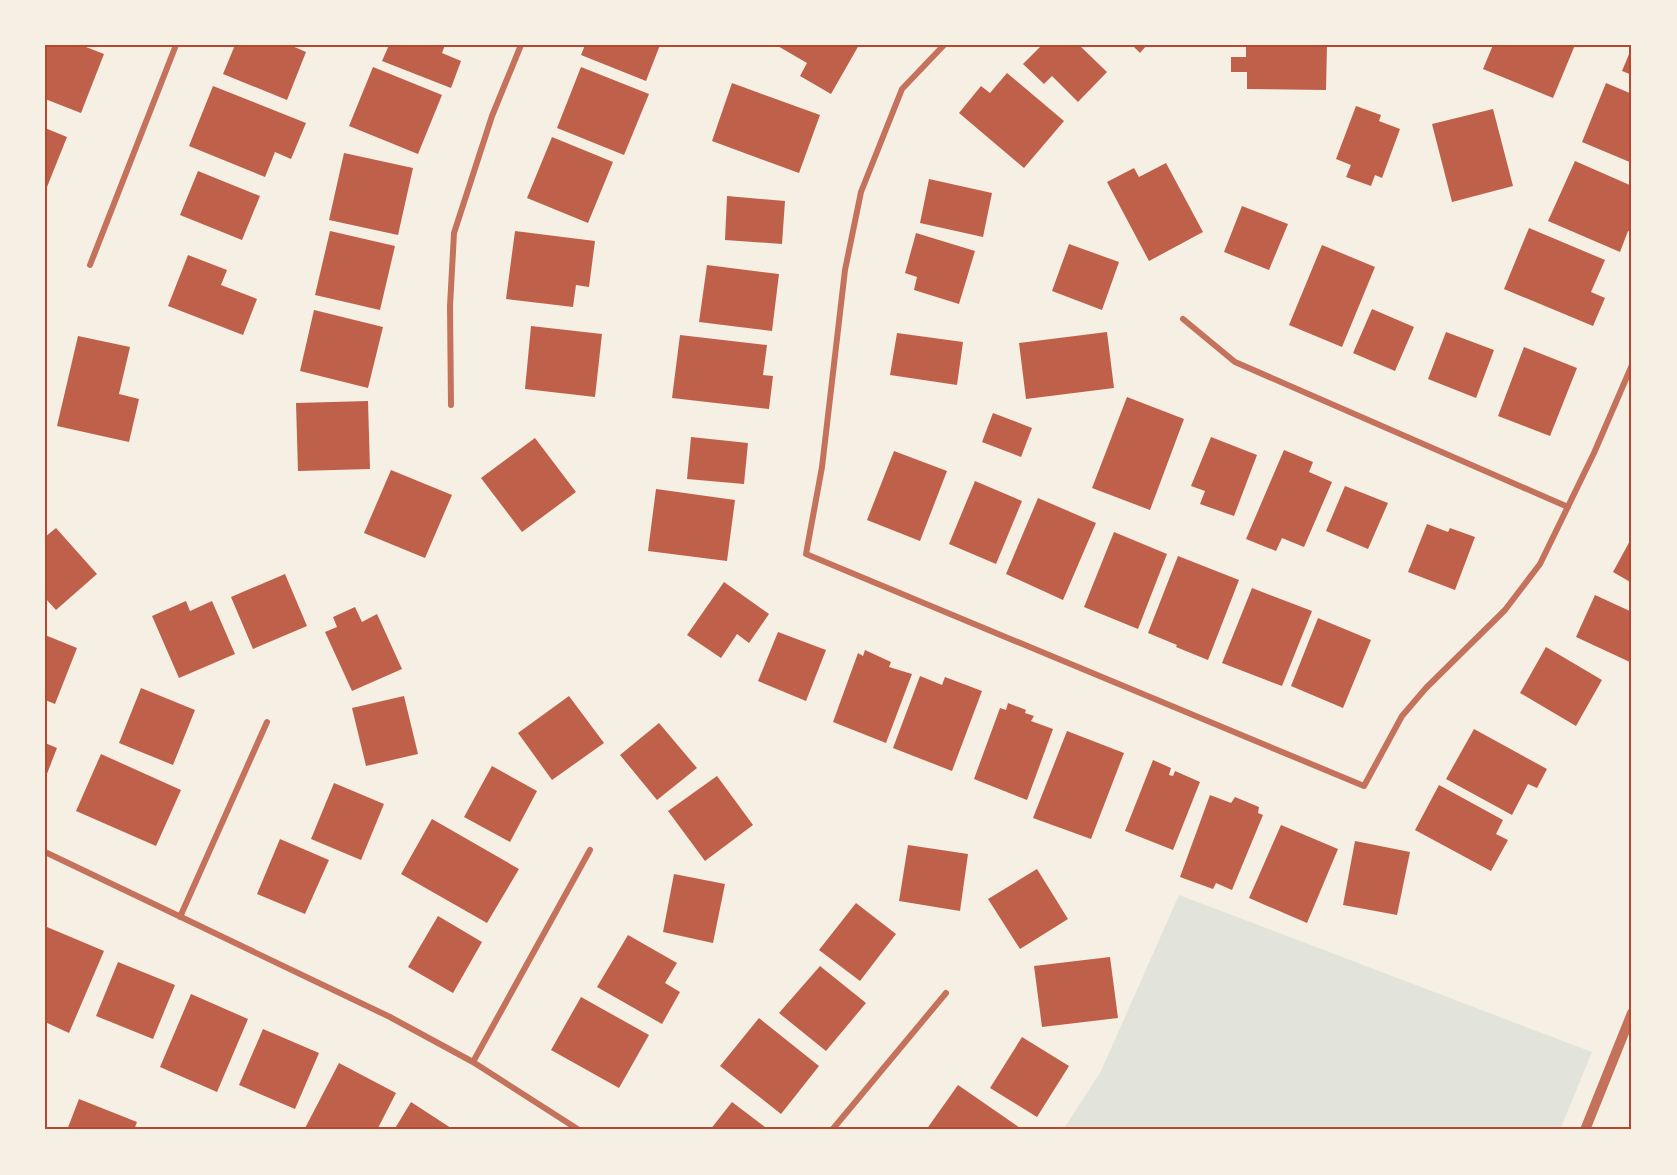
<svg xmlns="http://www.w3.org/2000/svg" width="1677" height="1175" font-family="'Crimson Pro',serif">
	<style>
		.green { fill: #e2e4dc }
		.building { fill: #bf614a }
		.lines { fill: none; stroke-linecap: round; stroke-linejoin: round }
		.minor { stroke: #c5725c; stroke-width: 6 }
		.tertiary { stroke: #c5725c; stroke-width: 10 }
		.neatline { fill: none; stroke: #b5482f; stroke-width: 2 }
	</style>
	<rect width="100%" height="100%" fill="#f6efe4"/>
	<path class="green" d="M1179 895 1592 1052 1560 1130H1063L1101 1071Z"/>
	<path class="building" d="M45 45H81L104 54 81 113 45 99Z
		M235 45H290L306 52 287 100 223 74Z
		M389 45H445L442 53 461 61 451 88 382 61Z
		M585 45H660L646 81 581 55Z
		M776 45H859L831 94 800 76 807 63Z
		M1042 45H1079L1107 72 1078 102 1052 76 1044 84 1023 64Z
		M1132 45H1147L1140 53Z
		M1246 45H1327L1326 90 1247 89V72H1231V57H1246Z
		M1493 45H1575L1553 98 1483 69Z
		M1632 47V75L1622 71Z
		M373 67 442 95 418 154 349 126Z
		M581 67 649 94 624 155 557 128Z
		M1007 73 1064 121 1024 168 959 113 981 86 990 93Z
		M732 83 820 115 799 173 712 141Z
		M1606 83 1632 94V163L1582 142Z
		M213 86 306 123 291 159 275 152 265 177 189 146Z
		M1356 106 1381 115 1379 121 1400 129 1382 178 1375 175 1371 186 1346 177 1351 165 1336 159Z
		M1493 109 1513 186 1452 202 1432 124Z
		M45 128 67 137 45 192Z
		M552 137 613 162 588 223 527 198Z
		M344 153 413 168 398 235 329 220Z
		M1575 161 1632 186V233L1628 231 1620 252 1548 221Z
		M1166 163 1203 232 1149 261 1107 182 1134 168 1139 177Z
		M198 171 260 196 242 240 180 215Z
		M929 179 992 193 983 237 920 223Z
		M727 196 785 201 782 244 725 240Z
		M1242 206 1288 224 1269 270 1224 252Z
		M1529 228 1605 260 1591 292 1605 298 1593 326 1504 289Z
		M330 231 395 246 380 310 315 295Z
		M515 231 595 241 589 287 576 285 573 307 506 299Z
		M916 233 975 251 959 304 914 290 917 277 905 273Z
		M1069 244 1119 262 1102 310 1052 291Z
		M1322 245 1375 267 1342 347 1289 325Z
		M188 255 227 270 221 285 257 299 243 335 168 306Z
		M707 265 779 274 772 331 699 322Z
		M1372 309 1414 327 1395 371 1353 353Z
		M314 310 383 327 368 388 300 371Z
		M531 326 602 334 595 397 525 389Z
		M1107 332 1114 388 1026 399 1019 343Z
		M1446 332 1494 350 1476 398 1428 379Z
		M897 333 963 342 957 385 890 375Z
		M680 335 767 345 763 375 773 376 769 409 672 398Z
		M78 336 130 347 119 394 139 399 129 442 57 426Z
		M1524 347 1577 368 1550 436 1498 416Z
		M1127 397 1184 419 1150 510 1092 488Z
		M368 401 370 469 298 471 296 403Z
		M993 413 1032 428 1021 457 982 442Z
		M691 437 748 443 744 484 687 479Z
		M1211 437 1257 455 1234 516 1200 504 1205 491 1191 486Z
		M535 438 576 492 522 532 481 478Z
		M1284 450 1313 462 1309 472 1332 482 1304 547 1282 538 1276 551 1246 539Z
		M894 451 947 471 920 541 867 520Z
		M391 470 452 495 425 558 364 533Z
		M975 481 1022 501 996 564 949 544Z
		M1345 486 1388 503 1368 549 1326 531Z
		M656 489 735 500 727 561 648 551Z
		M1038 498 1096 523 1063 600 1006 574Z
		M1427 524 1448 532 1450 528 1475 537 1455 590 1408 572Z
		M56 528 97 574 56 610 45 598V537Z
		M1114 532 1167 554 1138 629 1084 607Z
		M1632 537V583L1613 572Z
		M1178 556 1239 580 1208 660 1176 647 1177 645 1148 633Z
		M285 574 307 626 253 649 231 597Z
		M724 582 769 614 749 643 737 634 721 658 687 635Z
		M1252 588 1312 611 1282 686 1222 663Z
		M1595 595 1632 612V663L1576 637Z
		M186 601 190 611 212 601 235 654 179 678 152 616Z
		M355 607 362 622 377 614 402 669 352 691 325 632 337 627 333 617Z
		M1318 618 1371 640 1343 708 1291 686Z
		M778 632 826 650 806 701 758 681Z
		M45 635 77 648 55 704 45 700Z
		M1546 647 1602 680 1576 726 1520 693Z
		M865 650 891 662 889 667 912 674 886 743 833 722 858 653 863 656Z
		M920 676 942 685 945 677 982 691 952 771 893 748Z
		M141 688 195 710 173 765 119 743Z
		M404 696 418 754 366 766 352 708Z
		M569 696 604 743 552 780 518 733Z
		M1008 703 1026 710 1025 713 1034 716 1031 721 1053 729 1027 800 974 779 1000 708 1006 710Z
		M659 723 697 768 657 800 620 755Z
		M1474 729 1547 769 1537 788 1528 784 1512 815 1446 779Z
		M1067 731 1124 753 1091 839 1033 818Z
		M45 743 57 748 45 779Z
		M101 754 181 790 156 846 76 811Z
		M1153 760 1171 768 1169 775 1173 776 1175 771 1200 782 1173 850 1125 831Z
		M492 766 537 791 510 842 464 817Z
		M717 776 753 825 705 861 668 811Z
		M334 783 384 804 361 860 311 839Z
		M1439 785 1503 820 1496 834 1508 840 1491 871 1415 830Z
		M1210 795 1231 803 1235 797 1259 807 1258 813 1263 815 1232 890 1216 883 1213 889 1180 877Z
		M432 819 519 869 487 923 401 874Z
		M1281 825 1338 849 1307 923 1249 898Z
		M280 839 329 860 305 914 257 894Z
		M1355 841 1410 852 1397 915 1343 905Z
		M908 845 968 854 960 911 899 901Z
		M1037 869 1068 919 1020 949 988 899Z
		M674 874 725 884 713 943 663 932Z
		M856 903 896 934 860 981 819 950Z
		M438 916 482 942 453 993 408 967Z
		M47 927 104 951 69 1033 45 1022V933Z
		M628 935 677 963 665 983 680 992 662 1024 597 987Z
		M1110 957 1118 1018 1042 1027 1034 966Z
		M118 962 175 985 153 1039 96 1016Z
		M820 966 866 1003 826 1051 779 1013Z
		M191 994 248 1019 217 1092 160 1067Z
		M581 997 649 1035 619 1088 551 1050Z
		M759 1018 819 1066 781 1114 720 1066Z
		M263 1029 319 1053 295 1109 239 1085Z
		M1022 1037 1069 1066 1037 1117 990 1088Z
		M339 1063 396 1093 377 1130H304Z
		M958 1085 1023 1130H926Z
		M79 1099 137 1122 134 1130H67Z
		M411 1102 454 1130H394Z
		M732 1102 769 1130H710Z"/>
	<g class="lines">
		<path class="minor" d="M944 45 902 89 861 192 845 270 822 467 806 554 1364 786 1402 716 1426 688 1505 610 1540 564 1594 453 1632 365
			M90 265 176 45
			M1183 319 1235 362 1568 507
			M451 405 450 306 454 233 492 116 521 45
			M45 852 390 1017 473 1062 579 1130
			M180 917 267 722
			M473 1062 590 850
			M832 1130 946 993"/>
		<path class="tertiary" d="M1585 1130 1632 1013"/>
	</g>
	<rect width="1677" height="1175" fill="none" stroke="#f6efe4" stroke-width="93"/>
	<rect x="46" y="46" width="1584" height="1082" class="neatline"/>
</svg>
